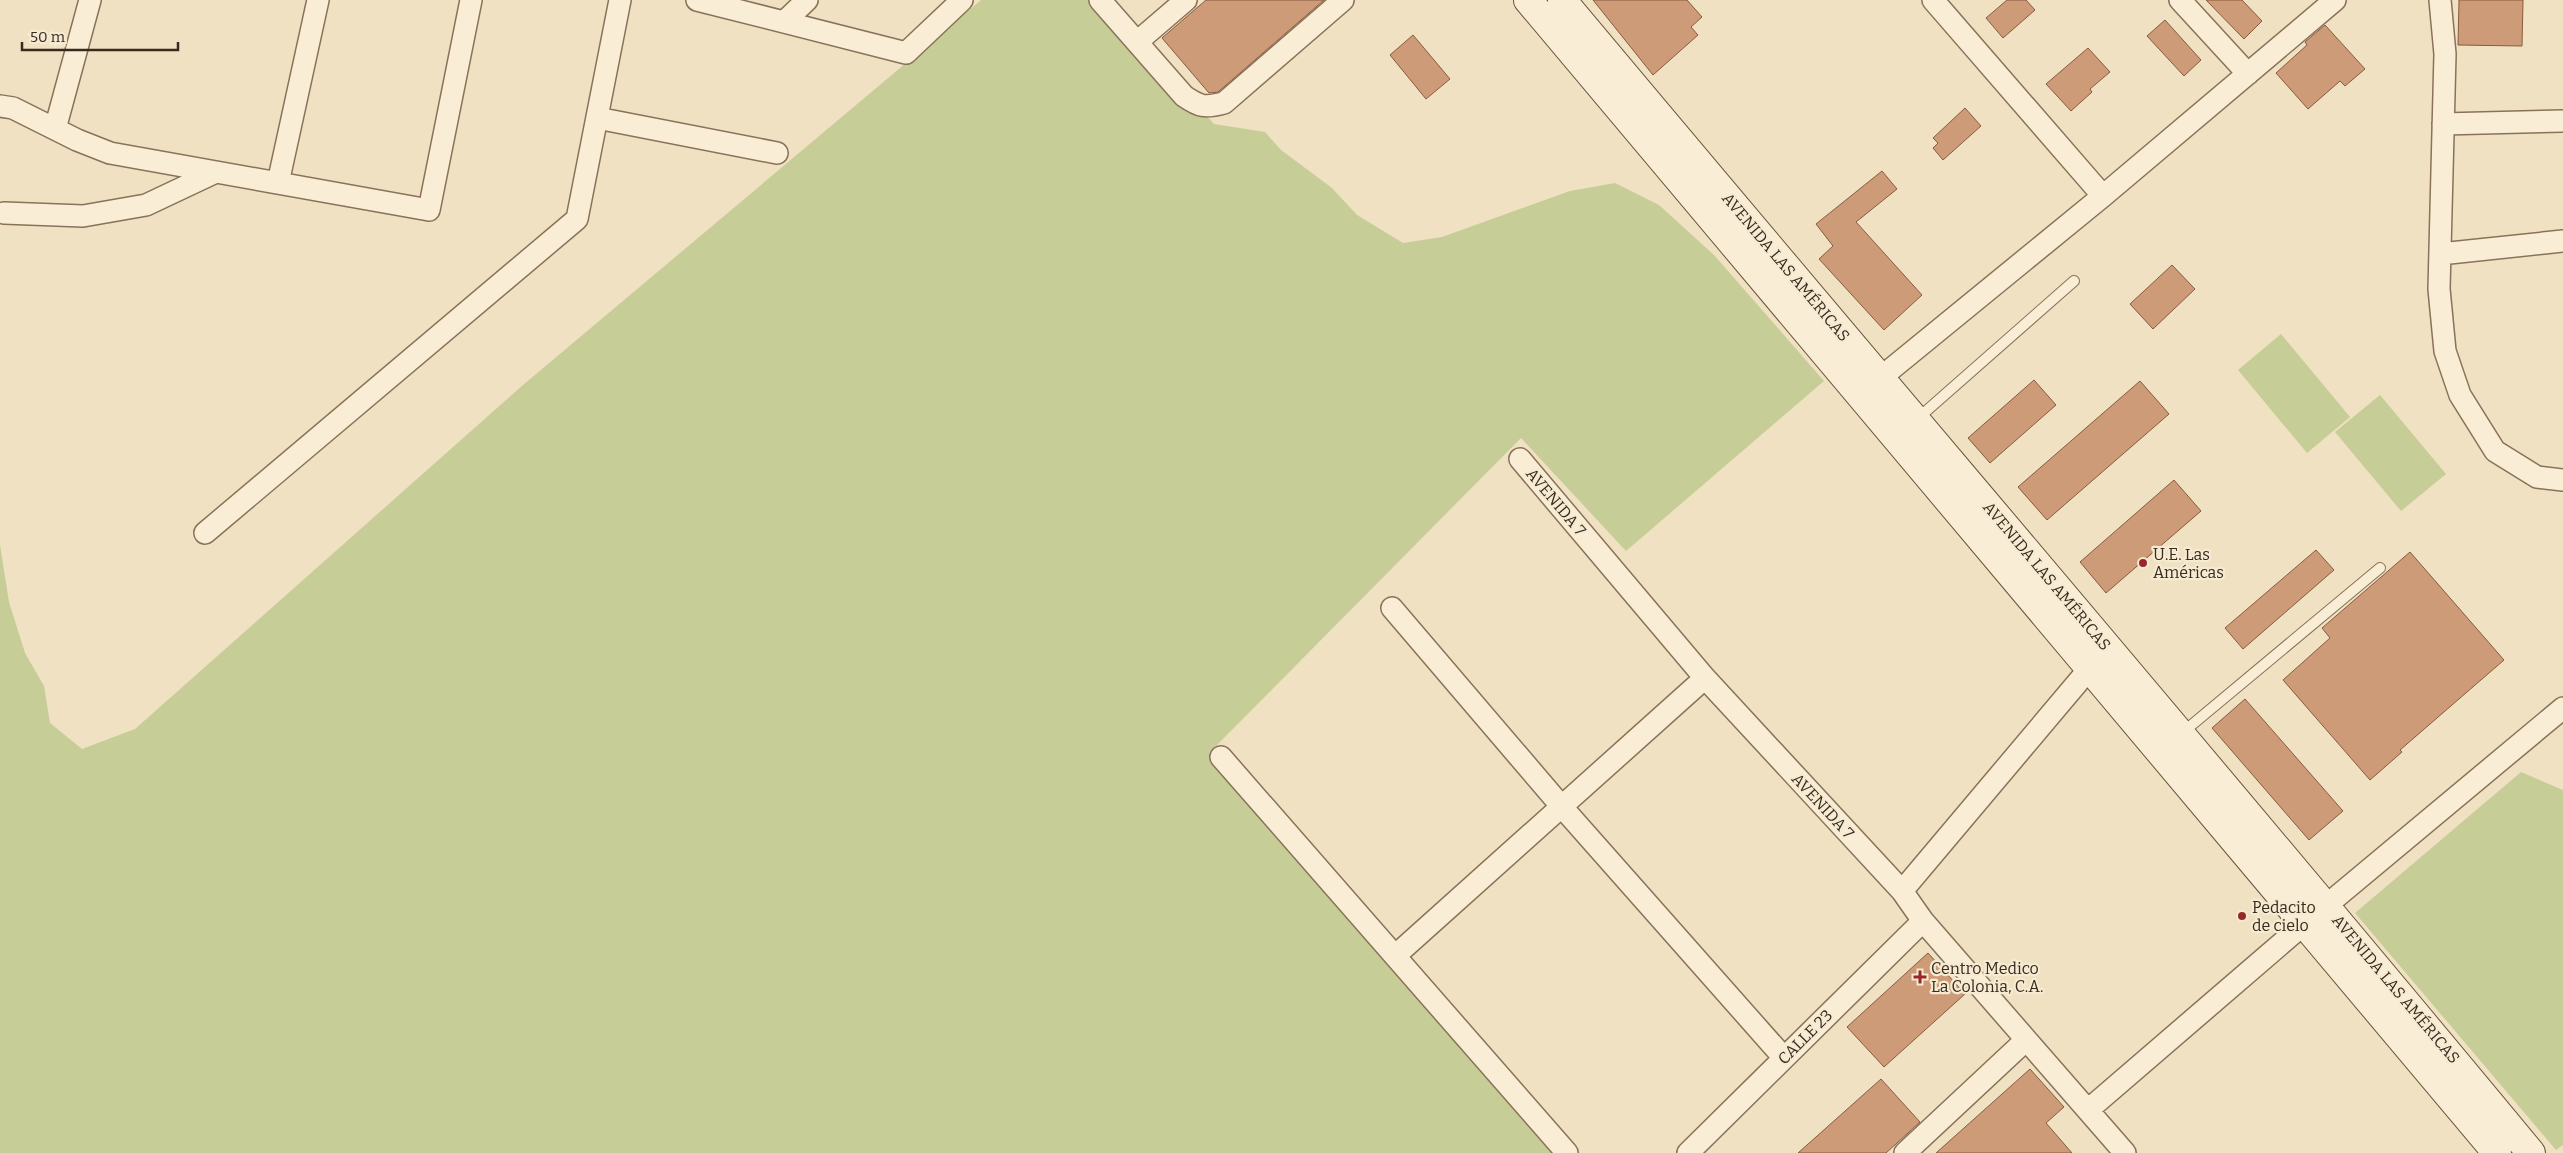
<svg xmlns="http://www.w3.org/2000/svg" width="2563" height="1153" font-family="Bitter,serif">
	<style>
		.green { fill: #c7cd96 }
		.building { fill: #cd9b77; stroke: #885b3e }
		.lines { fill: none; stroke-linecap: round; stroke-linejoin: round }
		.lane-casing { stroke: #897259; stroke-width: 12 }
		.street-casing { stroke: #897259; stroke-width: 24 }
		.secondary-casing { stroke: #6a533c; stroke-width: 30 }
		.lane { stroke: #f9eed5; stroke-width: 10 }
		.street { stroke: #f9eed5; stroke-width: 21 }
		.secondary { stroke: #f9eed5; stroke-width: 28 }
		.poi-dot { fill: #992829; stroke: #f6ebd2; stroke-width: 2 }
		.labels { text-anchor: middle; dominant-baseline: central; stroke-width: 4.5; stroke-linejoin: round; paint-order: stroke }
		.street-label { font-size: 16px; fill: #382a1d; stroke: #f6ebd2 }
		.poi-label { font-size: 16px; fill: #382a1d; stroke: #f6ebd2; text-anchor: start }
	</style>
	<rect width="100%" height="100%" fill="#efe1c2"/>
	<path class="green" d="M981 0H1100L1214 124 1265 132 1281 150 1332 188 1357 215 1403 243 1442 237 1570 191 1615 183 1659 205 1714 255 1824 381 1626 551 1521 438 1209 753 1553 1153H0V545L9 602 25 653 44 686 50 723 82 749 135 729 523 385Z
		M2281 334 2350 417 2307 453 2238 370Z
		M2380 395 2446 474 2401 511 2335 432Z
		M2521 772 2563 790V1145L2556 1150 2355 913Z"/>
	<path class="building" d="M1206 0H1324L1218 92 1209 93 1162 38Z
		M1593 0H1687L1702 17 1691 27 1698 35 1653 75Z
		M2007 0H2026L2035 10 2003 38 1986 18Z
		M2206 0H2242L2262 21 2244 39Z
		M2459 0H2523L2522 46 2458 45Z
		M2165 20 2201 60 2184 76 2147 36Z
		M2325 25 2365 69 2345 86 2340 81 2308 109 2276 73 2307 45 2305 42Z
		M1413 35 1450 79 1426 99 1390 55Z
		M2088 48 2110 72 2090 89 2092 92 2071 111 2046 84Z
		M1965 108 1981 126 1943 160 1933 148 1938 143 1933 138Z
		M1882 171 1897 189 1856 222 1922 295 1884 330 1819 259 1833 246 1816 224Z
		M2172 265 2195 289 2153 329 2130 304Z
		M2034 380 2056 405 1990 463 1968 438Z
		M2140 381 2169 414 2047 520 2018 487Z
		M2174 480 2201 511 2106 593 2080 562Z
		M2316 550 2334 570 2243 649 2225 628Z
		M2410 552 2504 660 2400 750 2402 752 2370 780 2283 680 2330 638 2322 628Z
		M2245 699 2343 811 2309 840 2212 728Z
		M1928 953 1965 994 1884 1067 1847 1027Z
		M2030 1069 2064 1107 2046 1123 2072 1153H1936Z
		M1881 1079 1920 1122 1886 1153H1798Z"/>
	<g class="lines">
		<g class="lane-casing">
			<path id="lane" d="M1916 420 2074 281
				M2182 733 2380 568"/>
		</g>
		<g class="street-casing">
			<path id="street" d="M697 0 906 53 962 0
				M1100 0 1184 96C1200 107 1205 108 1224 103L1343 0
				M1933 0 2103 196
				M2180 0 2248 74
				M2440 0 2445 54 2439 289 2445 351 2460 395 2495 451 2537 477 2563 480
				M784 22 807 0
				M1137 42 1186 0
				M0 106 13 108 77 140 110 153 429 210 471 0
				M597 118 777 153
				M2443 124 2563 121
				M55 129 90 0
				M278 183 318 0
				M4 213 83 216 146 205 216 172
				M2440 254 2563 241
				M1868 388 2103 196 2335 0
				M1520 459 1705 678 1902 891 1923 921 2125 1153
				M205 533 577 219 620 0
				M1392 608 1562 807 1784 1058
				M1221 757 1567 1153
				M1902 891 2089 669
				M1396 955 1705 678
				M2088 1110 2304 924 2563 708
				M1688 1153 1923 921
				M1905 1153 2026 1040"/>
		</g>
		<g class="secondary-casing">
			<path id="secondary" d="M1528 0 2497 1153
				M1562 0C1884 385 2211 766 2531 1153"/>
		</g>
		<use href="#lane" class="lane"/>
		<use href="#street" class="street"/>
		<use href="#secondary" class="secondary"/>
	</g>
	<g class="poi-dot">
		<circle cx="2143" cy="563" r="5"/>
		<circle cx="2242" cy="916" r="5"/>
		<path d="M1917.5 969.5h5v5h5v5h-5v5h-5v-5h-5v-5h5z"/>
	</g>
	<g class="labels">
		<g class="street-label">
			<text transform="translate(1786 267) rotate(50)">AVENIDA LAS AMÉRICAS</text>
			<text transform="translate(1556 502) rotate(50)">AVENIDA 7</text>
			<text transform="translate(2047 576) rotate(50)">AVENIDA LAS AMÉRICAS</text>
			<text transform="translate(1823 806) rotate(47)">AVENIDA 7</text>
			<text transform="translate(2396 989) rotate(50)">AVENIDA LAS AMÉRICAS</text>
			<text transform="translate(1805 1037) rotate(-45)">CALLE 23</text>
		</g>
		<g class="poi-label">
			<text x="2153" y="554">U.E. Las<tspan x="2153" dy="18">Américas</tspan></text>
			<text x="2252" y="907">Pedacito<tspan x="2252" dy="18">de cielo</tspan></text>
			<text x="1931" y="968">Centro Medico<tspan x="1931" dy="18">La Colonia, C.A.</tspan></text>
		</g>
	</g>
	<path d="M22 42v8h156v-8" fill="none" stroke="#382a1d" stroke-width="2.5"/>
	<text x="30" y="42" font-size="15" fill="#382a1d" stroke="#f6ebd2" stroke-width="4" paint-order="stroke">50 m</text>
</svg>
